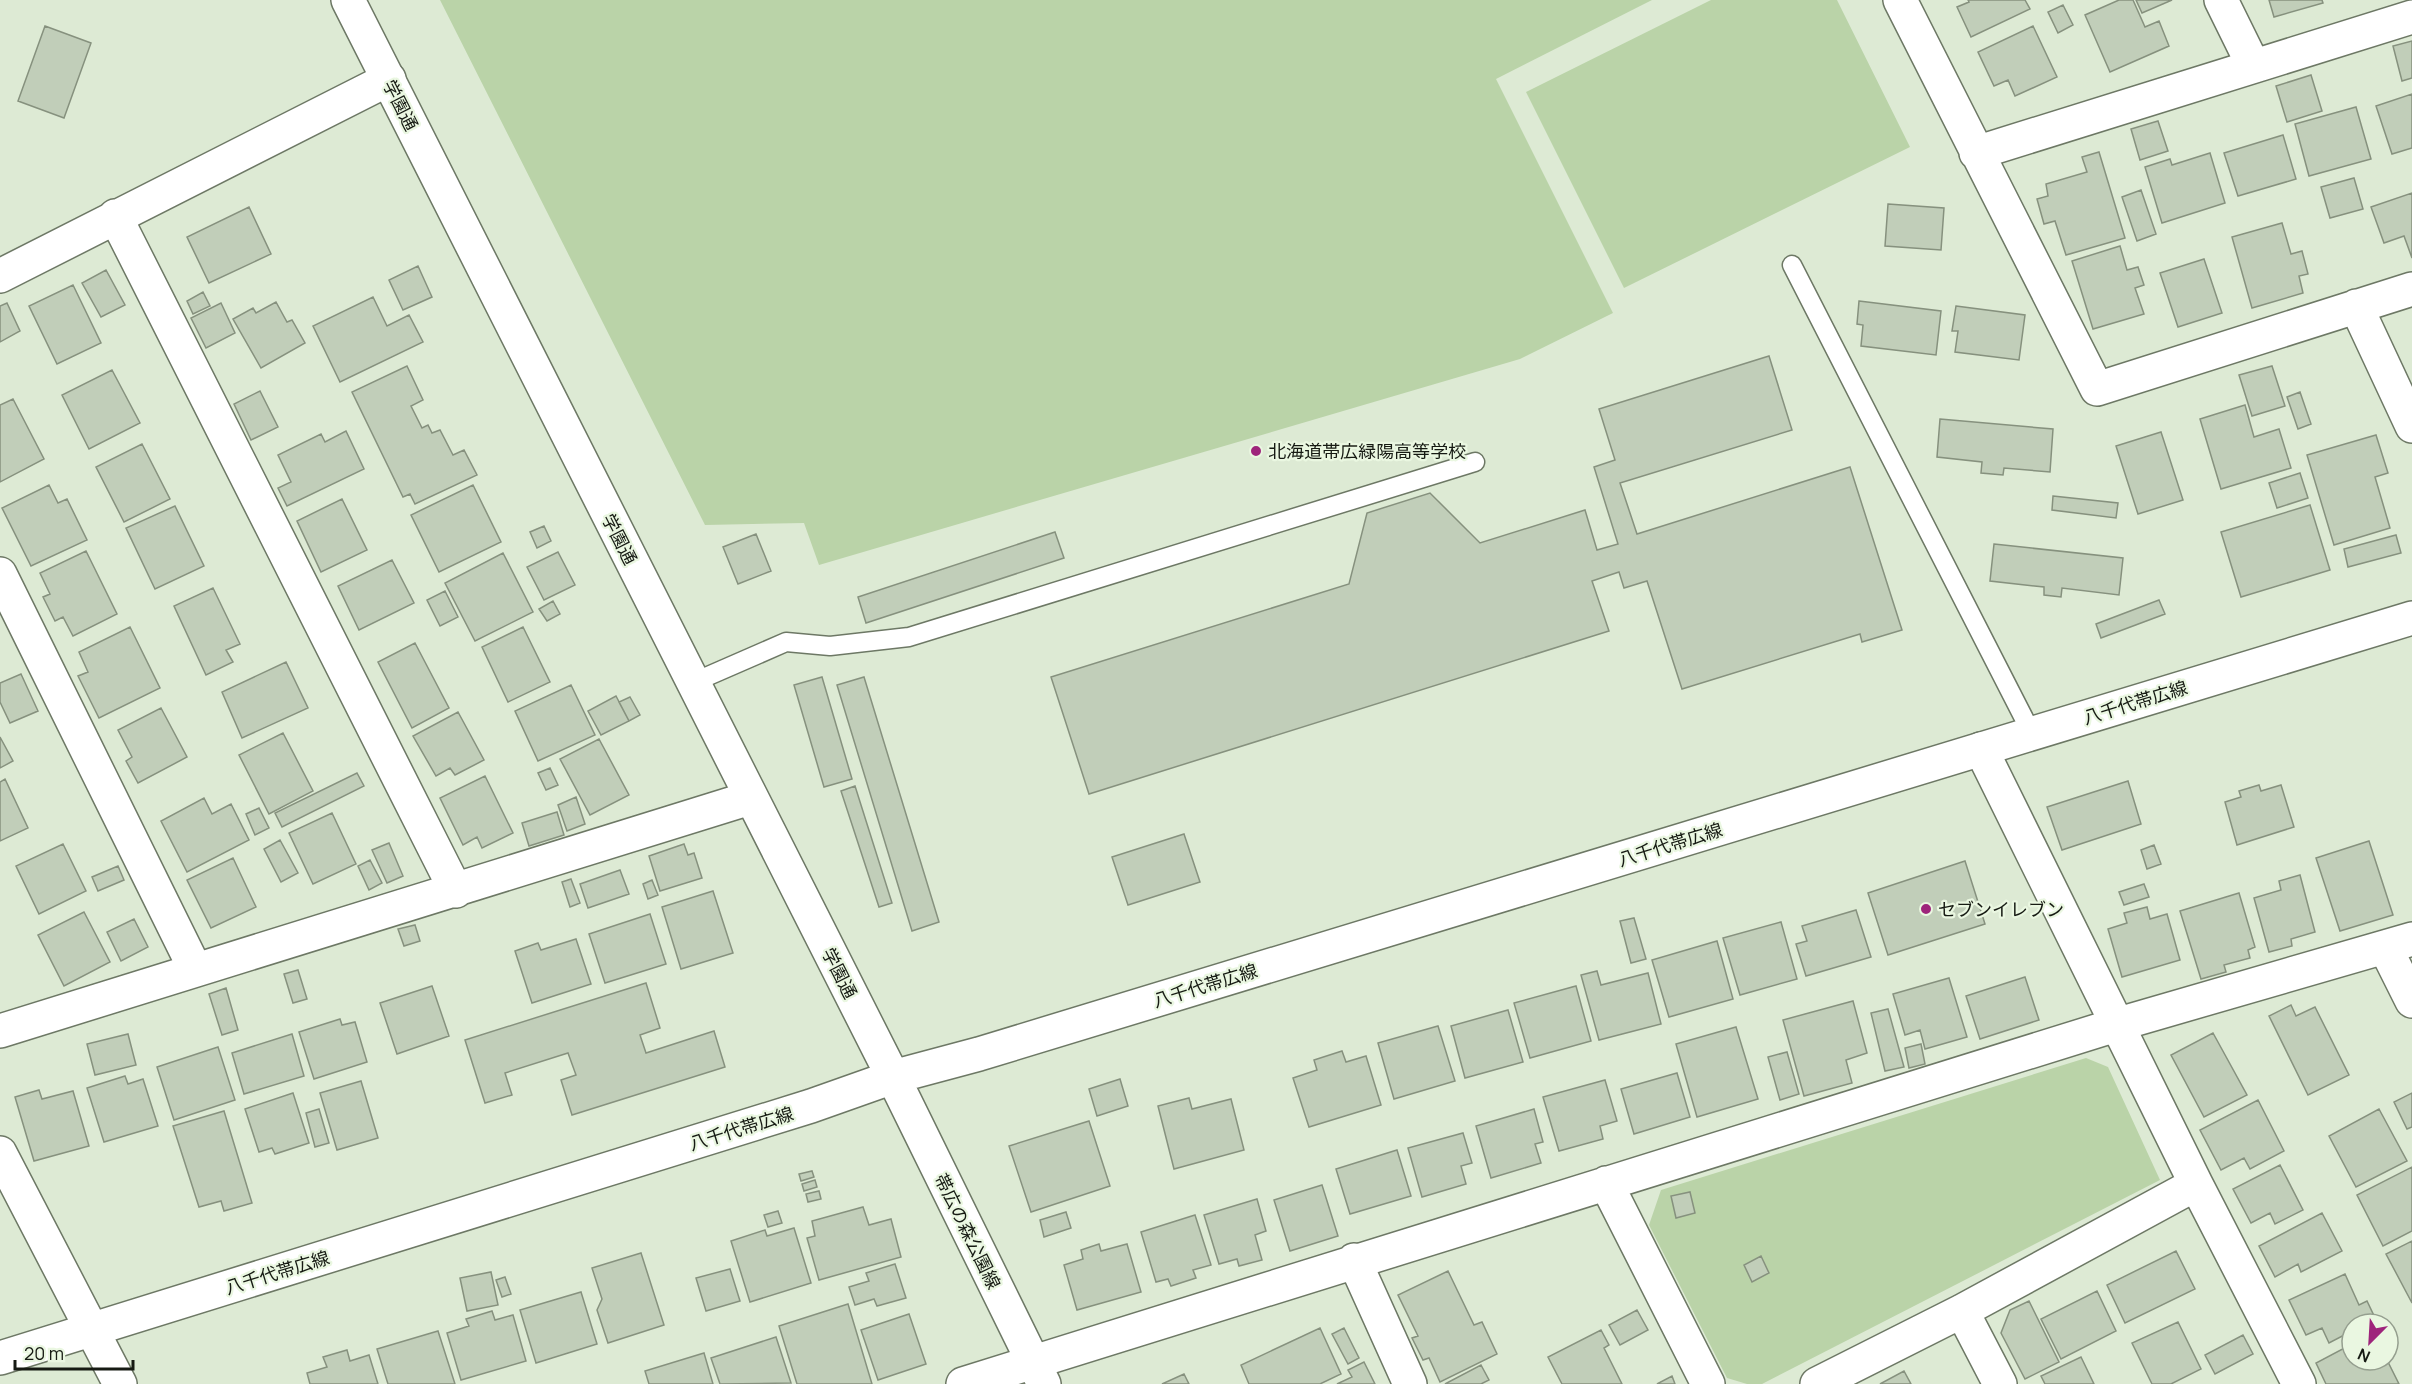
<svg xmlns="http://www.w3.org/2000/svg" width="2412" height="1384" font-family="Manrope,'Noto Sans JP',sans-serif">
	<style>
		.green { fill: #bad3a8 }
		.building { fill: #c1ceb9; stroke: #86917e; stroke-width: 1.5 }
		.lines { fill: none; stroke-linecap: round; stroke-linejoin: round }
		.lane-casing { stroke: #6d7865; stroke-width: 21 }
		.street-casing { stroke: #6d7865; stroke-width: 36 }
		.secondary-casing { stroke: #6d7865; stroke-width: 36 }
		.lane { stroke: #fff; stroke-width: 18 }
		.street { stroke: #fff; stroke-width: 33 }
		.secondary { stroke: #fff; stroke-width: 33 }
		.poi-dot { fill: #9e247b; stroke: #eaf7e1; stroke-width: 2 }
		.labels { text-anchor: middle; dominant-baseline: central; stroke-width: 4.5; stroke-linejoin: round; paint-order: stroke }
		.street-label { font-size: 18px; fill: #161a13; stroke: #eaf7e1 }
		.poi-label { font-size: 18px; fill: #161a13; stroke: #eaf7e1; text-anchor: start }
	</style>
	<rect width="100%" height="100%" fill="#ddead4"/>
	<path class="green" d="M440 0H1652L1496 79 1613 313 1520 359 819 565 804 523 705 525Z
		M1711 0H1837L1910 147 1624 288 1526 92Z
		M2086 1058 2108 1067 2160 1180 1762 1384H1747L1727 1378 1649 1225 1661 1190Z"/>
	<path class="building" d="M1968 0H2025L2030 9 1971 37 1957 7 1969 2Z
		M2119 0H2133L2145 27 2159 21 2169 46 2110 72 2085 15Z
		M2136 0H2172L2142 13Z
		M2269 0H2322L2323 3 2274 17Z
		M2063 5 2073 25 2058 33 2048 12Z
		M45 26 91 43 64 118 18 101Z
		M2033 26 2057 77 2015 96 2008 80 1994 86 1978 52Z
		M2412 41V78L2402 81 2393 46Z
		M2311 75 2322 111 2287 122 2276 86Z
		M2412 94V148L2392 154 2376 106Z
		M2356 107 2371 159 2309 176 2295 124Z
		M2158 121 2168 151 2140 160 2131 129Z
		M2283 135 2296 179 2238 196 2224 153Z
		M2099 152 2125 238 2066 255 2055 221 2044 224 2037 199 2048 196 2046 184 2087 172 2082 157Z
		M2210 153 2225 203 2162 223 2145 167 2170 159 2172 165Z
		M2354 178 2363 209 2330 218 2321 187Z
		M2141 190 2156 234 2137 241 2122 197Z
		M2412 193V258L2404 236 2384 243 2371 207Z
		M1888 204 1944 208 1941 250 1885 246Z
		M249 207 271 254 209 283 187 237Z
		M2282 223 2291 254 2302 251 2308 274 2299 276 2303 293 2252 308 2232 237Z
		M2120 246 2127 270 2138 267 2144 285 2135 288 2144 314 2093 329 2072 261Z
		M2204 259 2222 313 2178 327 2160 273Z
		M418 266 432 297 403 310 389 280Z
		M106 270 125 305 101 317 82 283Z
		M73 285 101 343 57 364 29 306Z
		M203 292 210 306 193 314 187 301Z
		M373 297 387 326 409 315 423 342 340 382 313 326Z
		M1859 301 1941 311 1936 355 1861 346 1863 325 1857 324Z
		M276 302 287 322 292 320 305 343 261 368 233 319 253 308 256 313Z
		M7 303 20 331 0 342V306Z
		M221 303 235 333 206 348 191 318Z
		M1956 306 2025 315 2019 360 1955 352 1958 331H1952Z
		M1769 356 1792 430 1620 483 1637 534 1850 467 1902 630 1862 642 1860 634 1682 689 1647 581 1624 588 1619 572 1592 581 1609 631 1089 794 1051 677 1349 584 1367 513 1430 493 1480 543 1585 510 1597 550 1618 544 1594 467 1615 460 1599 409Z
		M407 366 423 400 411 406 422 428 428 425 432 433 440 430 453 455 464 450 477 475 415 504 410 494 403 497 352 392Z
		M2272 366 2285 406 2252 416 2239 375Z
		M112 370 140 423 89 449 62 395Z
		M260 391 278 427 251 440 234 404Z
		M2300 392 2311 424 2298 429 2287 397Z
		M13 399 44 459 0 482V405Z
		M2245 405 2254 437 2279 429 2291 468 2221 489 2200 419Z
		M1940 419 2053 429 2050 472 2004 468 2003 475 1981 473 1982 462 1937 457Z
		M346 431 364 469 287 506 278 488 291 482 278 455 321 434 325 442Z
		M2161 432 2183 500 2138 514 2116 446Z
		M2376 435 2388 473 2375 477 2390 528 2334 545 2307 455Z
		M142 444 170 499 124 522 96 467Z
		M2300 473 2308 498 2277 508 2269 483Z
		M49 485 58 503 67 499 87 540 31 566 2 508Z
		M473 485 501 542 439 572 411 515Z
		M2053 496 2118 503 2116 518 2052 510Z
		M342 499 367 550 321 572 297 521Z
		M2310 505 2330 570 2241 597 2221 532Z
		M175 506 204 566 155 589 126 528Z
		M544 526 551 541 537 548 530 532Z
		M1055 532 1064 558 866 623 858 597Z
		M756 534 771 571 738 584 723 547Z
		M2396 535 2401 553 2348 567 2344 549Z
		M1994 544 2123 558 2119 595 2062 588 2061 597 2044 595V587L1990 581Z
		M86 551 117 614 73 636 63 617 55 621 43 597 50 594 40 573Z
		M558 552 575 585 544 600 527 567Z
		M503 553 533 612 475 641 445 583Z
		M392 560 414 603 359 630 338 586Z
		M213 588 240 644 226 650 233 662 206 675 174 606Z
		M445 591 458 617 440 626 427 600Z
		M2159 600 2165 614 2101 638 2096 624Z
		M553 601 560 614 547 621 539 609Z
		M130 627 160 688 99 718 78 676 88 672 79 652Z
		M523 627 550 682 508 702 482 647Z
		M415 643 449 708 412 728 378 662Z
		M286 662 308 708 242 738 222 692Z
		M21 674 38 711 10 723 0 702V683Z
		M822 677 852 779 824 787 794 685Z
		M864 677 939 922 912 931 837 685Z
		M571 685 595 735 538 761 515 711Z
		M616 696 629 721 601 735 588 711Z
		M630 697 640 715 629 721 619 702Z
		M161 708 187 757 138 783 126 761 132 757 118 730Z
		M458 712 484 760 455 775 450 768 436 776 413 736Z
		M283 733 313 791 269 814 239 755Z
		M0 737 13 761 0 768Z
		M599 739 629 795 590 815 560 759Z
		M550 768 558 785 546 790 538 773Z
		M357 773 364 786 282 827 275 813Z
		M485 776 513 833 482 848 477 837 463 845 440 798Z
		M5 779 28 828 0 841V782Z
		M2128 781 2141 824 2062 850 2047 807Z
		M2259 785 2261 791 2281 785 2294 827 2237 845 2225 802 2241 797 2239 791Z
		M855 786 892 903 879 907 841 791Z
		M576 797 585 824 567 831 558 805Z
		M204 798 212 814 231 804 249 840 187 872 161 821Z
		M259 808 269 828 255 835 246 814Z
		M557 812 564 835 529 846 522 823Z
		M332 813 356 864 313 884 289 833Z
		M1184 834 1200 882 1128 905 1112 857Z
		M280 840 298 873 281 882 264 849Z
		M2369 841 2393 915 2340 931 2316 858Z
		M389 843 403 876 387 883 372 850Z
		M63 844 86 891 39 914 16 866Z
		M684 844 688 855 694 853 702 878 660 891 649 856Z
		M2154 845 2161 864 2147 869 2141 850Z
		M233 858 256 907 211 928 187 880Z
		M370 860 382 883 369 890 358 866Z
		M1965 861 1985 924 1888 955 1868 893Z
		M118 866 124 880 98 891 92 877Z
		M620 870 629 894 588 908 580 884Z
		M2300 875 2315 932 2291 939 2292 946 2269 952 2254 898 2281 890 2279 881Z
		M571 879 580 903 570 907 562 882Z
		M652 880 658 895 648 899 643 884Z
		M2144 884 2149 897 2124 905 2119 892Z
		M713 891 733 953 681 969 662 907Z
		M2239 893 2255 947 2248 950 2250 958 2224 965 2226 972 2201 979 2180 911Z
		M2147 907 2150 919 2167 914 2180 960 2122 977 2108 929 2127 923 2124 913Z
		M1856 910 1871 957 1806 976 1796 944 1807 941 1802 926Z
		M84 912 110 962 64 986 38 935Z
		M650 914 666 964 605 983 589 934Z
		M1634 918 1646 959 1631 963 1620 921Z
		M134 919 148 947 121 961 107 932Z
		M1781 922 1797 979 1740 995 1723 938Z
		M415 925 420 941 404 946 398 929Z
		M576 939 591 984 532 1003 515 951 538 943 541 950Z
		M1717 941 1733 999 1669 1017 1652 960Z
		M298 970 307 999 293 1003 284 974Z
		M1597 971 1601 985 1648 973 1661 1024 1599 1040 1581 975Z
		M2025 977 2039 1020 1980 1039 1966 996Z
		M1949 978 1967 1037 1925 1049 1920 1030 1905 1035 1893 994Z
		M646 983 660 1028 640 1035 646 1053 714 1031 725 1067 572 1115 561 1080 576 1075 568 1053 505 1073 512 1095 485 1103 465 1040Z
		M432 986 449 1036 397 1054 380 1003Z
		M1576 986 1591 1041 1530 1058 1514 1003Z
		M226 988 238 1030 222 1035 209 994Z
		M1853 1001 1867 1053 1846 1060 1852 1083 1804 1096 1783 1020Z
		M2291 1005 2296 1016 2315 1007 2349 1075 2308 1095 2269 1016Z
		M1888 1009 1904 1067 1885 1071 1871 1013Z
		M1508 1010 1523 1062 1465 1078 1451 1026Z
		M340 1019 342 1025 355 1022 367 1062 314 1079 299 1032Z
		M1438 1026 1455 1081 1394 1099 1378 1043Z
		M1736 1027 1758 1099 1697 1117 1676 1044Z
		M2213 1033 2247 1095 2204 1117 2171 1055Z
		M128 1034 136 1065 95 1075 87 1044Z
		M292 1034 304 1076 244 1094 232 1053Z
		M1921 1044 1925 1064 1909 1068 1905 1048Z
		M218 1047 235 1100 174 1120 157 1067Z
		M1342 1051 1346 1062 1366 1056 1381 1105 1309 1127 1293 1078 1317 1070 1314 1060Z
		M1787 1052 1799 1094 1780 1100 1768 1057Z
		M1677 1073 1690 1117 1634 1134 1621 1089Z
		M125 1076 128 1084 143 1079 158 1126 104 1142 87 1088Z
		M1120 1079 1128 1106 1097 1116 1089 1089Z
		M1605 1080 1617 1121 1600 1126 1603 1139 1559 1151 1543 1097Z
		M361 1081 378 1138 337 1150 320 1093Z
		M39 1090 42 1099 73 1091 89 1146 34 1161 15 1097Z
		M293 1093 309 1143 275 1154 272 1148 259 1152 245 1109Z
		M2412 1093V1127L2407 1129 2394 1102Z
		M1189 1098 1192 1109 1231 1099 1244 1150 1174 1169 1158 1106Z
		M2258 1100 2284 1151 2250 1169 2244 1158 2221 1170 2200 1130Z
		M319 1109 329 1143 315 1147 306 1113Z
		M1534 1109 1543 1142 1535 1144 1541 1163 1491 1178 1476 1126Z
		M2379 1109 2407 1161 2356 1187 2329 1136Z
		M224 1111 252 1203 224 1211 221 1201 199 1207 173 1126Z
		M1089 1121 1110 1186 1031 1212 1009 1146Z
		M1463 1133 1472 1163 1461 1166 1466 1184 1422 1197 1408 1148Z
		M1397 1150 1411 1196 1350 1214 1336 1169Z
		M2280 1165 2303 1210 2275 1224 2270 1213 2251 1223 2233 1189Z
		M2412 1167V1231L2383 1246 2357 1195Z
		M812 1171 814 1177 801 1181 799 1174Z
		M815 1180 817 1187 804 1191 802 1184Z
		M1322 1185 1338 1236 1290 1251 1274 1200Z
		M819 1191 821 1199 808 1202 806 1194Z
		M1690 1192 1695 1213 1676 1218 1671 1196Z
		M1257 1199 1266 1231 1255 1235 1262 1260 1239 1266 1237 1259 1219 1264 1204 1215Z
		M863 1207 869 1225 891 1219 901 1257 819 1280 807 1238 815 1236 812 1221Z
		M778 1211 782 1223 768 1227 764 1215Z
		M1066 1212 1071 1228 1044 1237 1040 1220Z
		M2322 1213 2342 1251 2301 1272 2298 1264 2275 1277 2259 1246Z
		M1195 1215 1211 1265 1193 1270 1196 1278 1171 1286 1168 1279 1156 1282 1141 1232Z
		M794 1228 811 1283 750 1302 731 1241 765 1230 767 1236Z
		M2412 1241V1303L2386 1254Z
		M1099 1244 1101 1251 1127 1244 1141 1292 1077 1310 1064 1265 1083 1259 1081 1250Z
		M2176 1251 2195 1289 2125 1323 2107 1285Z
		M641 1253 664 1325 608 1343 597 1310 602 1299 592 1268Z
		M1761 1256 1769 1273 1752 1282 1744 1265Z
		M895 1264 906 1298 877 1306 874 1299 855 1305 849 1287 869 1281 866 1273Z
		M730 1269 740 1301 706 1311 696 1278Z
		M1448 1271 1474 1325 1482 1322 1497 1354 1440 1382 1429 1358 1423 1360 1412 1338 1418 1336 1398 1295Z
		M491 1272 498 1305 467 1311 460 1278Z
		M2345 1274 2359 1305 2367 1301 2376 1320 2367 1324H2352V1331L2329 1343 2322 1328 2306 1335 2289 1300Z
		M505 1277 511 1294 502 1297 496 1280Z
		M2097 1291 2116 1331 2061 1359 2041 1319Z
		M581 1292 597 1344 536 1363 520 1310Z
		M2029 1301 2059 1362 2025 1379 2001 1333 2010 1310Z
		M848 1304 872 1384H797L779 1326Z
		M1637 1310 1648 1330 1620 1345 1609 1325Z
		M492 1311 495 1320 513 1315 526 1361 461 1380 447 1333 469 1326 466 1319Z
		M909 1314 926 1364 878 1380 861 1330Z
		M2178 1322 2201 1369 2171 1384H2152L2132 1343Z
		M1320 1328 1341 1374 1320 1384H1249L1241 1365Z
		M1344 1328 1359 1358 1348 1364 1332 1334Z
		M1601 1330 1609 1345 1604 1348 1622 1384H1562L1548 1357Z
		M438 1331 455 1384H388L377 1349Z
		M2243 1335 2253 1354 2215 1374 2205 1355Z
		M776 1337 791 1383 720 1384 711 1358Z
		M2352 1344V1360H2387L2399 1384H2326L2316 1363Z
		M347 1350 350 1361 369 1355 378 1384H310L307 1373 327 1367 323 1357Z
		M704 1353 713 1384H649L645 1371Z
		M2081 1357 2094 1384H2045L2041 1376Z
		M1364 1362 1375 1384H1337L1352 1377 1348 1370Z
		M1481 1365 1489 1380 1481 1384H1445Z
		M1904 1371 1911 1384H1880Z
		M1184 1374 1189 1384H1162Z
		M1672 1376 1675 1384H1657Z"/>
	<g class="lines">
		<g class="lane-casing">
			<path id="lane" d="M1792 265 2032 734
				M692 683 786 642 830 646 909 637 1475 462"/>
		</g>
		<g class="street-casing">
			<path id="street" d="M1900 0 2097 389 2412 289
				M2221 0 2253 65
				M1976 153 2412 17
				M115 216 456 891
				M0 276 389 79
				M2356 306 2412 426
				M0 574 195 969
				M1981 749 2196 1184 2299 1384
				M2385 947 2412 1001
				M0 1031 750 798
				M0 1153 120 1384
				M1606 1183 1708 1384
				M1354 1260 1410 1384
				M1962 1311 2000 1384
				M963 1384 2119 1024 2412 939
				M1817 1384 1962 1311 2196 1184"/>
		</g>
		<g class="secondary-casing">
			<path id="secondary" d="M348 0 893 1077 1044 1384
				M0 1358 811 1106 893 1077 979 1054 2412 618"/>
		</g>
		<use href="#lane" class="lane"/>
		<use href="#street" class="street"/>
		<use href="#secondary" class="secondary"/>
	</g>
	<g class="poi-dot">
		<circle cx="1256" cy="451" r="6"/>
		<circle cx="1926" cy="909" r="6"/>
	</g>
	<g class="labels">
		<g class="street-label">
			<text transform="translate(401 105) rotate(63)">学園通</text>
			<text transform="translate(620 539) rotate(63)">学園通</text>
			<text transform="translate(2135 702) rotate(-17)">八千代帯広線</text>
			<text transform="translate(1670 844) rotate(-17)">八千代帯広線</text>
			<text transform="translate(840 973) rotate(63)">学園通</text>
			<text transform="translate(1205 985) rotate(-17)">八千代帯広線</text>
			<text transform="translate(741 1128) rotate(-17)">八千代帯広線</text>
			<text transform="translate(968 1231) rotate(64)">帯広の森公園線</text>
			<text transform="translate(277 1272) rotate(-17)">八千代帯広線</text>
		</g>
		<g class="poi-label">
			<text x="1268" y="451">北海道帯広緑陽高等学校</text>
			<text x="1938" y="909">セブンイレブン</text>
		</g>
	</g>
	<g transform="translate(2370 1342) rotate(204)"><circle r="28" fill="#eaf7e1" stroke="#959f8f" stroke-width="1.5"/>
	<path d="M0-4.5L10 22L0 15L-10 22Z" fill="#9e247b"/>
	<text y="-9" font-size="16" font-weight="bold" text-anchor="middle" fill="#161a13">N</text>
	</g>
	<path d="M15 1360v9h118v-9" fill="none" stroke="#161a13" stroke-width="3"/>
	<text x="24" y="1360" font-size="18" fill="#161a13" stroke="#eaf7e1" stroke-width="4.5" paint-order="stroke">20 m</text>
</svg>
